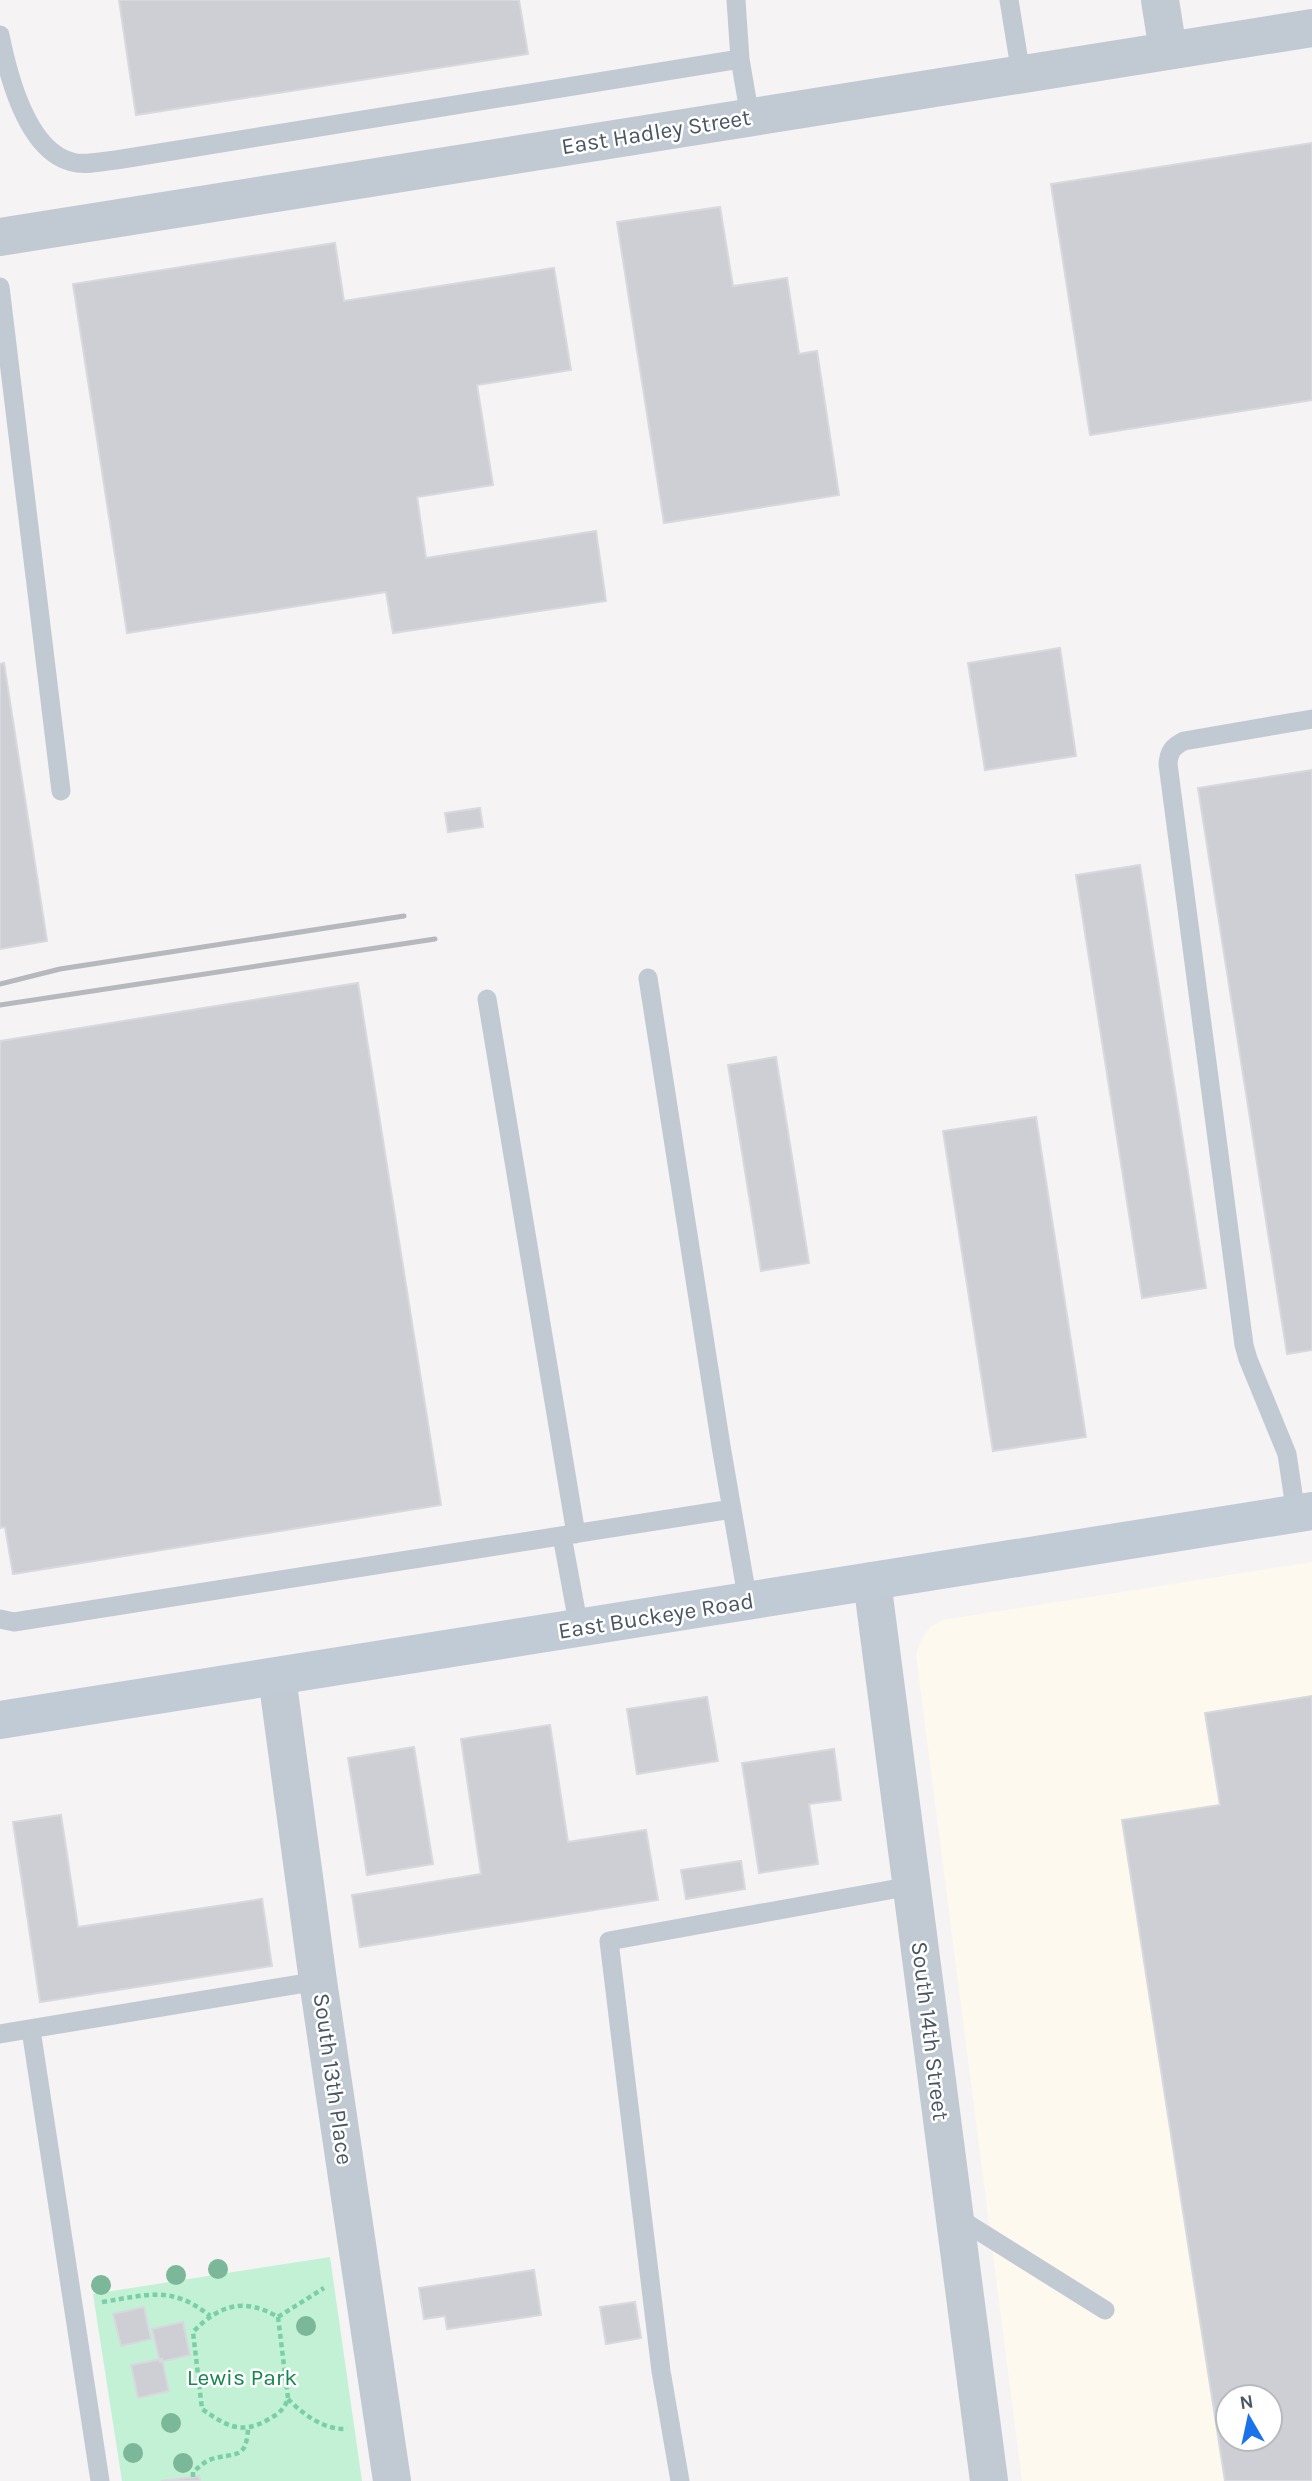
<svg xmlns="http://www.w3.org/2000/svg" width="1312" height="2481" font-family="Karla,sans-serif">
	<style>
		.commercial { fill: #fdf9ef; fill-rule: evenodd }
		.green { fill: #c3f1d5 }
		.building { fill: #cdcfd5; stroke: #d7d9de; stroke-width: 2; fill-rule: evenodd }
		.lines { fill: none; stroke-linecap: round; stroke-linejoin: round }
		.path { stroke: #7ad0a6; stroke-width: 4.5; stroke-dasharray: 5 3.5; stroke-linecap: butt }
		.service { stroke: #c1cad2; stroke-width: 19 }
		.minor { stroke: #c1cad2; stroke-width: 38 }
		.secondary { stroke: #c1cbd6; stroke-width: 38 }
		.rail { stroke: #b5b8bd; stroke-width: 5 }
		.tree { fill: #7bb799 }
		.labels { text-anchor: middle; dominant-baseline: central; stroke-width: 5; stroke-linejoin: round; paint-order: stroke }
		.street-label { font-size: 23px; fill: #4a5661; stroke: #fff }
		.park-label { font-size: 23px; fill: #17864f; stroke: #fff }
	</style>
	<rect width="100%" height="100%" fill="#f5f3f3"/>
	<path class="commercial" d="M1312 1562V2481H1022L916 1655 920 1642 930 1627 942 1620ZM1228 2397H1270V2439H1228Z"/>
	<path class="green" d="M330 2257 362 2481H122L93 2294Z"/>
	<path class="building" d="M119 0H519L528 54 136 115Z
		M1312 143V400L1090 435 1051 184Z
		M720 207 733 286 787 278 799 354 817 351 839 495 664 523 617 222Z
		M335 243 344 301 554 268 571 370 477 385 493 485 417 497 426 558 596 531 606 601 393 633 386 592 127 633 73 284Z
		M1060 648 1076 756 985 770 968 663Z
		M4 663 47 941 0 949V664Z
		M1312 770V1350L1287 1354 1198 788Z
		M480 808 483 827 448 832 445 813Z
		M1140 865 1206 1288 1142 1298 1076 875Z
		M358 983 441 1505 13 1574 5 1527 0 1528V1041Z
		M776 1057 809 1263 761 1271 728 1065Z
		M1036 1117 1086 1437 993 1451 943 1131Z
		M1312 1696V2481H1225L1122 1820 1220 1805 1205 1713ZM1228 2397H1270V2439H1228Z
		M707 1697 718 1761 637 1774 627 1709Z
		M550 1725 568 1842 646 1830 658 1900 360 1947 352 1895 481 1874 461 1739Z
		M414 1747 433 1864 367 1875 348 1758Z
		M834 1749 841 1800 809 1804 818 1864 759 1873 742 1763Z
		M61 1815 78 1927 262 1899 272 1966 40 2002 13 1822Z
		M741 1861 745 1889 686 1899 681 1870Z
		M534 2270 541 2315 447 2329 445 2316 424 2319 419 2288Z
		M635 2302 641 2338 606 2344 600 2307Z
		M144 2307 151 2339 121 2346 113 2314Z
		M183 2322 190 2355 160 2362 152 2329Z
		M162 2359 169 2391 138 2398 131 2365Z
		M199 2476 200 2481H161L193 2477Z"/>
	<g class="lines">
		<path class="path" d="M102 2302C147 2295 172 2285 210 2316
			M278 2317 288 2398C285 2409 278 2414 269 2419 241 2436 225 2425 202 2409L193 2332C219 2305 244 2297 278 2317L324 2288
			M288 2399C304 2415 324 2430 347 2429
			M193 2477V2472C199 2467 205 2461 212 2459 236 2452 246 2460 248 2429"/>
		<path class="service" d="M736 0 740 59
			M1009 0 1021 74
			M0 35C8 75 27 151 72 162 85 166 103 161 116 160L740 59 750 117
			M0 287 61 791
			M648 978 721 1446 748 1602
			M487 999 576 1534
			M1296 1514 1287 1454 1248 1359 1244 1345 1168 764C1169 752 1172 747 1184 741L1312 719
			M562 1536 579 1628
			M0 1619 14 1622 732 1509
			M31 2030 100 2481
			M0 2034 318 1981
			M955 2216 1105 2310
			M680 2481 661 2371 609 1941 911 1886"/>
		<path class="minor" d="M1160 0 1168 51
			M0 237 1312 28
			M872 1581 989 2481
			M277 1677 318 1981 392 2481"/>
		<path class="secondary" d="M0 1720 1312 1511"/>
		<path class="rail" d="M0 984 60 969 404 916
			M0 1005 435 939"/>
	</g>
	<g class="tree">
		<circle cx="218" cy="2269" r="10"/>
		<circle cx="176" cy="2275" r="10"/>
		<circle cx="101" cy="2285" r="10"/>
		<circle cx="306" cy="2326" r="10"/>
		<circle cx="171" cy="2423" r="10"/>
		<circle cx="133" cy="2453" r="10"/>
		<circle cx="183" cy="2463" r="10"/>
	</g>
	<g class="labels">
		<g class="street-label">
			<text transform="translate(656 132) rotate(-9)">East Hadley Street</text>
			<text transform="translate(656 1616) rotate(-9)">East Buckeye Road</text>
			<text transform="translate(930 2031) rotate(83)">South 14th Street</text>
			<text transform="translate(333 2079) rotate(82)">South 13th Place</text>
		</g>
		<g class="park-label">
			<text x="242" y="2377">Lewis Park</text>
		</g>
	</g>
	<g transform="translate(1249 2418) rotate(351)"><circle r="33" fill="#ffffff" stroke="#b7bbc0" stroke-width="2"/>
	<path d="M0-5L12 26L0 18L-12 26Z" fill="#1a73e8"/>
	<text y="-10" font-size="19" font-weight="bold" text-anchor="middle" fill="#4a5661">N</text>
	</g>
</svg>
